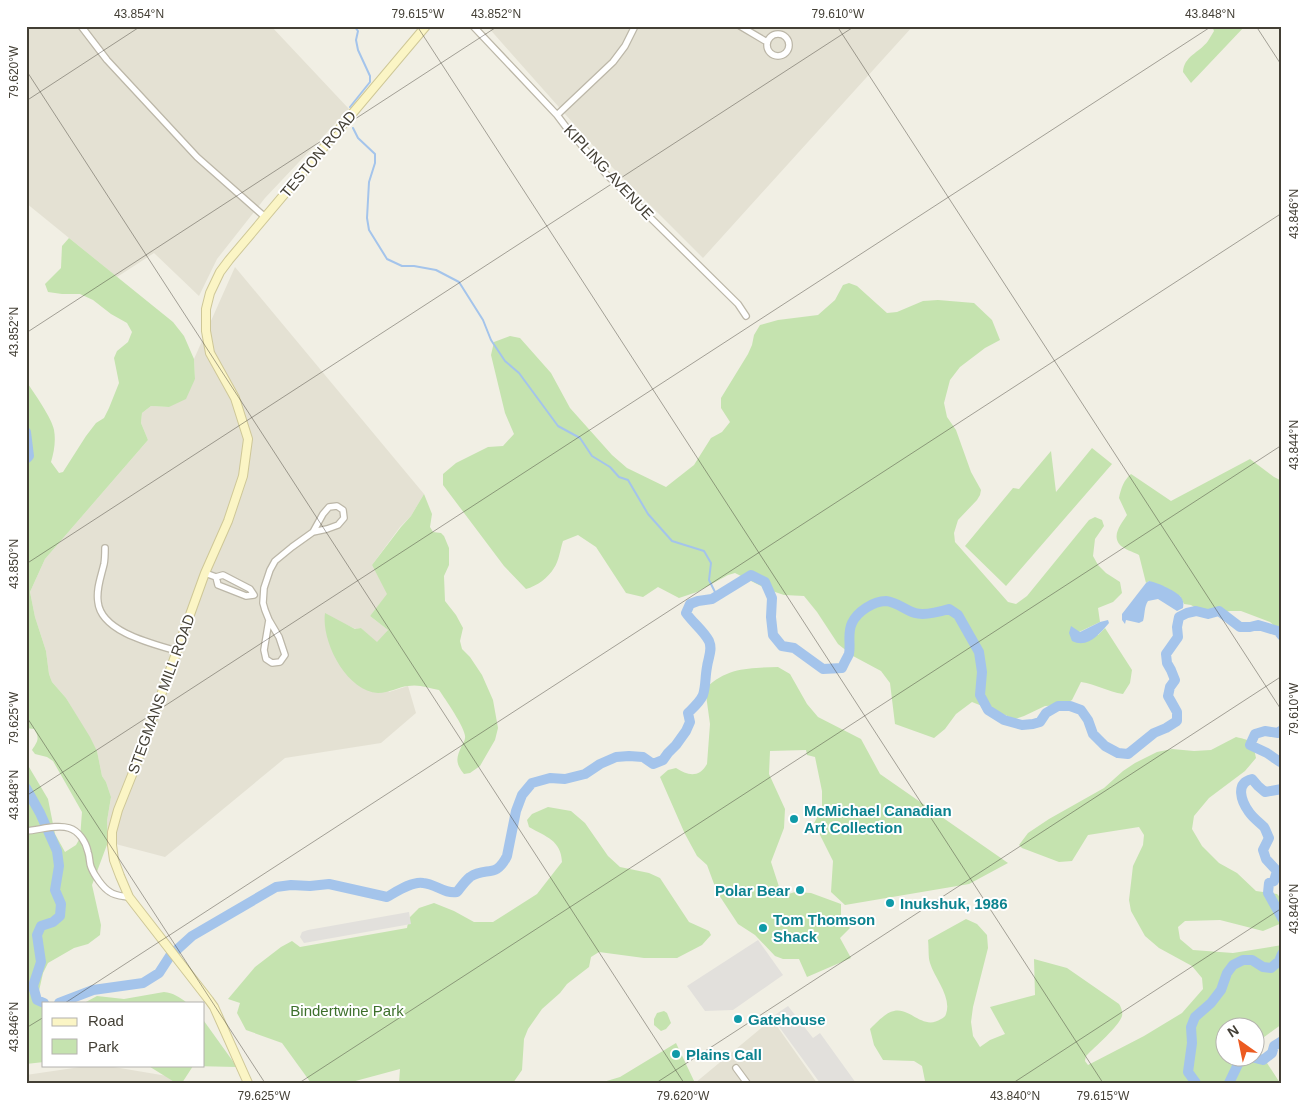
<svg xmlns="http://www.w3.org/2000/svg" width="1308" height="1109" font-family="Helvetica,sans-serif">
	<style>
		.residential { fill: #e4e1d3 }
		.green { fill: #c5e3af }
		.parking { fill: #e2e0dc }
		.water { fill: #a4c4eb }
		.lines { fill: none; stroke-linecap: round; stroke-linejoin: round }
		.stream { stroke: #a4c4eb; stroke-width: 2 }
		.river { stroke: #a4c4eb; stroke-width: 10 }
		.street-casing { stroke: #bcb7a8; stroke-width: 8 }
		.secondary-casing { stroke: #cec797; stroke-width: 10 }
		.street { stroke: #fff; stroke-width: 5.5 }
		.secondary { stroke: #fbf5c5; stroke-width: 8 }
		.ticks { fill: none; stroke: #433f35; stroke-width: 1; stroke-opacity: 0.45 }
		.culture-dot { fill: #0f9aa8; stroke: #fff; stroke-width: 2 }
		.labels { text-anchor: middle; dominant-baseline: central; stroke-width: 4; stroke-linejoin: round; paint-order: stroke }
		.street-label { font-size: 15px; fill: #433f35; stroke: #fff }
		.culture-label { font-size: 15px; font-weight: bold; fill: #0d838f; stroke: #fff; text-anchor: start }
		.park-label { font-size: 15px; fill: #3d702c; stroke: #fff }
		.neatline { fill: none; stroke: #433f35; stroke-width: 2 }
		.ticks-label { font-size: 12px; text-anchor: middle; fill: #433f35 }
	</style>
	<rect width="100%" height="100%" fill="#f1efe4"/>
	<path class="residential" d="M26 26H271L349 109 265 198 217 259 199 296 154 253 117 277 26 203Z
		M487 26H913L703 258 613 168Z
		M235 267 424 494 411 516 400 527 372 565 388 594 370 616 388 630 377 643 361 628 356 629 342 623 389 692 408 686 416 713 381 743 285 758 165 857 108 842 107 821 111 797 106 782 102 776 97 751 66 698 52 682 49 674 46 651 35 617 30 592 45 559 148 440 141 423 142 413 151 406 169 407 195 379 194 359Z
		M772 1019 817 1083H695Z
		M94 1065H102L173 1077 184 1083H26V1075Z"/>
	<path class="green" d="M1212 26H1245L1191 83 1183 72C1184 56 1199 53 1208 41 1210 38 1212 34 1214 31Z
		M69 238 173 322 184 336 194 359 195 379 186 399 169 407 151 406 142 413 141 423 148 440 45 559 30 592 35 617 46 651 49 674 52 682 66 698 90 737 97 751 102 776 106 782 111 797 107 821 108 842 92 885 101 925 100 935 88 944 74 948 48 963 43 973 37 1000 38 1004 44 1007V1062L26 1064V762L48 799 55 834 65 852 76 845 80 838 82 812 53 761 47 757 35 754 32 750C38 741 40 738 34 729L26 728V381C34 393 52 418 54 430 56 441 54 452 51 462L59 473 63 472 86 436 96 423 104 418 109 408 119 383 114 358 117 351 128 342 132 332 127 323 111 314 93 300 80 294H62L48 292 45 284 61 268 62 246Z
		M849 283 857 286 887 313 897 312 923 301 938 300 974 303 992 320 1000 340 985 348 960 367 950 380 944 403 947 417 956 430 971 472 981 490 980 495 977 500 958 520 954 533 955 542 1008 602 1016 604 1027 596 1089 520 1095 517 1102 520 1104 526 1095 539 1093 556 1098 565 1106 573 1120 582 1122 593 1113 602 1098 608 1100 622 1079 632 1069 633 1098 635 1105 628 1132 670 1130 683 1123 694C1108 692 1096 684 1081 682L1072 700 1063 705 1045 706 1024 716 1015 719 972 702 956 714 945 729 934 738 895 724 890 683 881 671 853 656 838 644 817 612 804 596 784 595 769 590 735 573 728 575 697 592 679 598 658 587 643 597 626 593 596 547 578 535 563 541C560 550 559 561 554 568 548 578 537 586 526 589L504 566 443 485V474L456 463 488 447 503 446 514 434 505 413 491 355 494 342 510 336 520 338 551 373 570 408 612 455 627 468 666 487 694 465 711 438 722 432 730 422 721 408V398L748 354 752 345 754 335 760 325 778 320 818 315 835 300 843 285Z
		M1092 448 1112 464 1006 586 965 546 1013 488 1019 489 1051 451 1056 492Z
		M1250 459 1274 477 1282 481V633L1270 622 1241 611H1230L1207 615 1191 605 1184 604 1180 596 1149 581 1146 583 1139 555C1133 552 1124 549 1120 545 1111 535 1122 523 1127 515L1119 498C1121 488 1124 480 1131 474L1171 501Z
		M424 494 432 514 430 527 433 532 441 533 444 536 449 548V565L444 576 445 601 456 615 463 628 460 641 462 649 470 657 482 675 493 700 498 728 495 740 480 766 470 773 464 774C455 763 456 758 462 745 463 743 465 741 465 738 467 730 445 699 439 690 429 688 419 684 408 686 398 687 389 693 378 693 346 691 321 641 325 613L355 629 361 628 377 642 388 630 370 616 387 594 372 565 401 527 411 516Z
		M778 667 790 674 807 704 818 717 861 739 880 774 1008 863 969 884 845 905 831 892 833 861 814 823 822 809V791L815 757 807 755 806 750 770 751 769 774 785 809 784 828 771 862 782 896 795 892 811 893 841 904V918L850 928 840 938 851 958 807 977 799 959H783L775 956 755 935 738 924 717 892 707 865 697 856 685 834 660 777 668 770 676 768C688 776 699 778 707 764L710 724 706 695V688C727 667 751 668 778 667Z
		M1236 737C1253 741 1253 741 1256 758L1245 771 1209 798 1194 816 1192 829 1202 846 1219 863 1237 873 1256 891 1277 894 1282 899V923L1263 931 1220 920 1185 921 1178 927 1180 939 1193 950 1233 953 1282 945V1024L1256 1043V1026H1226V1056H1256V1046L1280 1083H922L925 1081 922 1066 914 1061 883 1060 874 1045 870 1029C875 1024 886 1012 894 1011 910 1007 923 1031 941 1019 943 1018 945 1017 946 1014 952 997 935 979 930 963 928 957 929 948 928 940L966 919 977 924 987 935 988 948 973 1007 971 1022 973 1036 980 1047 990 1040 1005 1034 990 1007 1035 995 1034 959 1067 968 1119 1004C1121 1007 1123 1012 1122 1016 1119 1026 1095 1047 1086 1056L1085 1061 1088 1065 1144 1036 1182 1013 1203 989 1202 978 1192 966 1159 948 1145 936 1131 911 1129 900 1133 866 1143 845 1144 835 1139 827 1088 835 1072 861 1059 862 1022 848 1019 845 1028 833 1049 819 1104 788 1123 771 1135 763 1157 752 1172 749 1194 751 1211 750Z
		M548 807 571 811 585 823 608 856 620 867 649 873 660 878 689 922 709 931 711 935 702 945 677 958H644L599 952 591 957 589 967 567 984 560 993 542 1009 528 1029 524 1039 522 1070 513 1083H399L400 1069 348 1083H311L282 1043 246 1030 237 1013 240 1003 228 999 255 967 281 947 292 941 300 947 407 928 409 918 419 908 434 903 454 911 474 922H493L537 894 562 862C561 840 546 837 529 827L527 820 532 814Z
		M164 992C173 993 180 997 187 1003H84L97 996 124 999Z
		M664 1011 667 1013 671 1023 666 1029 661 1031 654 1025V1019L657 1013Z
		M204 1021 237 1067 193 1066 182 1083H176L147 1065H204Z
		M676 1043 695 1083H600L620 1077Z"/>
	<path class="parking" d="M409 912 411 924 304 943 300 937 302 932 308 930Z
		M758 940 783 975 733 1010 705 1011 687 986Z
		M788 1006 813 1038 820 1033 856 1083H820L772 1017Z"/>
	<path class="water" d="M1149 581C1156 582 1174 590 1180 596 1183 599 1184 603 1183 608L1177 611 1158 599 1148 601C1144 607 1145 614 1143 621L1139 623 1126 620 1125 624 1122 620V614L1146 583Z
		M1108 620 1109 623C1099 634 1088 649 1072 641L1069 633 1071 626 1080 632 1100 622Z"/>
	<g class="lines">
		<path class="stream" d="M350 107 370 82V76L358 50 356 40 358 31 354 26
			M353 128 358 138 375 154V163L369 182 367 218 369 230 387 259 402 266H414L436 270 459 282 483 320 491 340 505 361 519 373 558 426 580 438 592 456 610 467 619 477 628 480 648 514 672 541 704 551 711 563 709 580 717 596"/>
		<path class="river" d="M26 432 29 456 26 459
			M1282 730 1278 733 1265 731 1255 734 1250 745 1267 753 1280 762 1282 760
			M26 788 40 813 57 851 59 866 55 890 61 904 60 916 53 922 41 926 37 935 41 962 33 986 37 1000 44 1003
			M1282 789 1265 792 1258 786 1252 779C1235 783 1241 801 1249 812 1253 818 1259 822 1264 827 1266 830 1267 834 1269 838L1263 850 1266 859 1277 871 1274 881 1269 883 1268 893 1282 918
			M59 1003 93 990 143 983 159 973 170 956 192 936 276 887 291 885 310 886 329 884 387 897C396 892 412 881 423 883 436 884 444 894 457 892 461 887 465 881 470 877 486 866 496 879 507 856L516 811 522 795 532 783 550 778 565 779 585 774 600 764 616 757 629 756 643 757 653 764 663 760 668 753 676 745 686 731 690 722 688 713C693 708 700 702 703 695 706 686 705 677 707 667 708 658 713 650 709 641 703 630 693 623 686 613L690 604 698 601 712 599 751 575 765 582 772 598 771 617 773 635 782 646 794 648 823 669 842 668C844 663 847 658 849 654 851 644 847 633 852 623 857 612 873 601 886 601 897 602 905 610 915 613 925 616 939 612 949 609L958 615 979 652 982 672 980 695 988 710 1004 720 1022 725 1033 724 1040 722 1046 713 1058 706H1070L1081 710 1088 720 1093 734 1105 746 1118 753 1128 754 1154 733 1166 728 1177 721V712L1168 696 1170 687 1175 680 1171 670 1167 663 1166 654 1178 637 1177 627 1179 617 1187 613 1196 611 1208 614 1219 611 1240 627H1250L1258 625 1278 631 1282 636
			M1196 1083 1188 1072 1192 1043 1191 1027 1195 1017 1211 1003 1221 990 1227 973 1233 965 1243 960H1252L1263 967 1271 968 1279 961 1282 954
			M1229 1083 1241 1058 1251 1057 1263 1060 1272 1053 1274 1046 1282 1041"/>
		<g class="street-casing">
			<path id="street" d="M81 26 107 60 197 157 265 217
				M473 26 557 115 566 127 606 174 738 304 746 316
				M740 26 767 42
				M767 45a11 11 0 1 1 22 0a11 11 0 1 1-22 0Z
				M557 115 613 62 625 46 635 26
				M105 548C105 553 105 559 104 564 101 577 96 589 98 602 101 632 153 644 177 651
				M205 573 216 577 223 575 250 589 254 595 246 596 218 585 216 577
				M269 620 279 637 285 655 280 662 272 663 266 659 264 650 269 620 265 610 263 603 264 588 270 570 275 561 292 547 313 532 327 529 338 525 344 518 343 510 337 506 329 507 323 514 313 532
				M26 831C40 830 56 824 69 828 79 831 86 842 88 852 90 857 89 862 91 867 94 875 103 888 110 892 115 896 123 896 129 897
				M736 1068 747 1083"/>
		</g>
		<g class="secondary-casing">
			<path id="secondary" d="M248 1083 214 1007 209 1000 129 897 120 876 114 860 112 845V832L118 810 134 770 205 573 228 521 243 476 248 439 235 398 210 353 206 331V309L210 293 220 272 229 260 426 26"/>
		</g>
		<use href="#street" class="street"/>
		<use href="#secondary" class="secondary"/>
	</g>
	<path class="ticks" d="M417 26 1103 1083M837 26 1282 711M1256 26 1282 66M26 70 684 1083M26 101 141 26M26 333 498 26M26 564 855 26M26 716 265 1083M26 796 1212 26M65 1003 1282 213M26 1028 44 1017M299 1083 1282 445M656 1083 1282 676M1013 1083 1282 908"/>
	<g class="culture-dot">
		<circle cx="794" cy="819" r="5"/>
		<circle cx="800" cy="890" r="5"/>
		<circle cx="890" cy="903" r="5"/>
		<circle cx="763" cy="928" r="5"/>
		<circle cx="738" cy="1019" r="5"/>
		<circle cx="676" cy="1054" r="5"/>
	</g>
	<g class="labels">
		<g class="street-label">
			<text transform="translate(318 154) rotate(-50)">TESTON ROAD</text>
			<text transform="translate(609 172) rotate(47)">KIPLING AVENUE</text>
			<text transform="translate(161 694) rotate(-70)">STEGMANS MILL ROAD</text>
		</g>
		<g class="culture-label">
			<text x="804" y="810">McMichael Canadian<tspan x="804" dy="17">Art Collection</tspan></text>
			<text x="790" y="890" text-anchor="end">Polar Bear</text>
			<text x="900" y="903">Inukshuk, 1986</text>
			<text x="773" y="919">Tom Thomson<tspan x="773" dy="17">Shack</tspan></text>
			<text x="748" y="1019">Gatehouse</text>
			<text x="686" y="1054">Plains Call</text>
		</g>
		<g class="park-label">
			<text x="347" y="1010">Bindertwine Park</text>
		</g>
	</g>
	<rect width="1308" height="1109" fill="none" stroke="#ffffff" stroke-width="55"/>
	<rect x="42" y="1002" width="162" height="65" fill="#ffffff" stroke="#b4b2ae"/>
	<rect x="52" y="1018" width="25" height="8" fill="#fbf5c5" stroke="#b4b2ae"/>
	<text x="88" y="1026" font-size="15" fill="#433f35">Road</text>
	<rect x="52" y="1039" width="25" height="15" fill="#c5e3af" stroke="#b4b2ae"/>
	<text x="88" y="1052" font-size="15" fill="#433f35">Park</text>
	<g transform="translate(1240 1042) rotate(327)"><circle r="24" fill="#ffffff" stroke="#b4b2ae"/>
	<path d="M0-4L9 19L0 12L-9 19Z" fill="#ec5b21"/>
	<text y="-8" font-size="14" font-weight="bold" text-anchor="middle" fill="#433f35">N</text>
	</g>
	<rect x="28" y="28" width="1252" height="1054" class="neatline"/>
	<g class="ticks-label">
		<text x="139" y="18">43.854°N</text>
		<text x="418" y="18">79.615°W</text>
		<text x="496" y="18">43.852°N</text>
		<text x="838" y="18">79.610°W</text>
		<text x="1210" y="18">43.848°N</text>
		<text transform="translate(14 72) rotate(-90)" y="4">79.620°W</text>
		<text transform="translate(1294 214) rotate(-90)" y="4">43.846°N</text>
		<text transform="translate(14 332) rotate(-90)" y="4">43.852°N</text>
		<text transform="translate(1294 445) rotate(-90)" y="4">43.844°N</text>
		<text transform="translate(14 564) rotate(-90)" y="4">43.850°N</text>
		<text transform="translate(1294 709) rotate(-90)" y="4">79.610°W</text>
		<text transform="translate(14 718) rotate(-90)" y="4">79.625°W</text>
		<text transform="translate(14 795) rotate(-90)" y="4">43.848°N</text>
		<text transform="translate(1294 909) rotate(-90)" y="4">43.840°N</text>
		<text transform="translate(14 1027) rotate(-90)" y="4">43.846°N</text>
		<text x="264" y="1100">79.625°W</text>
		<text x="683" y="1100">79.620°W</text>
		<text x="1015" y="1100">43.840°N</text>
		<text x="1103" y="1100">79.615°W</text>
	</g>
</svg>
